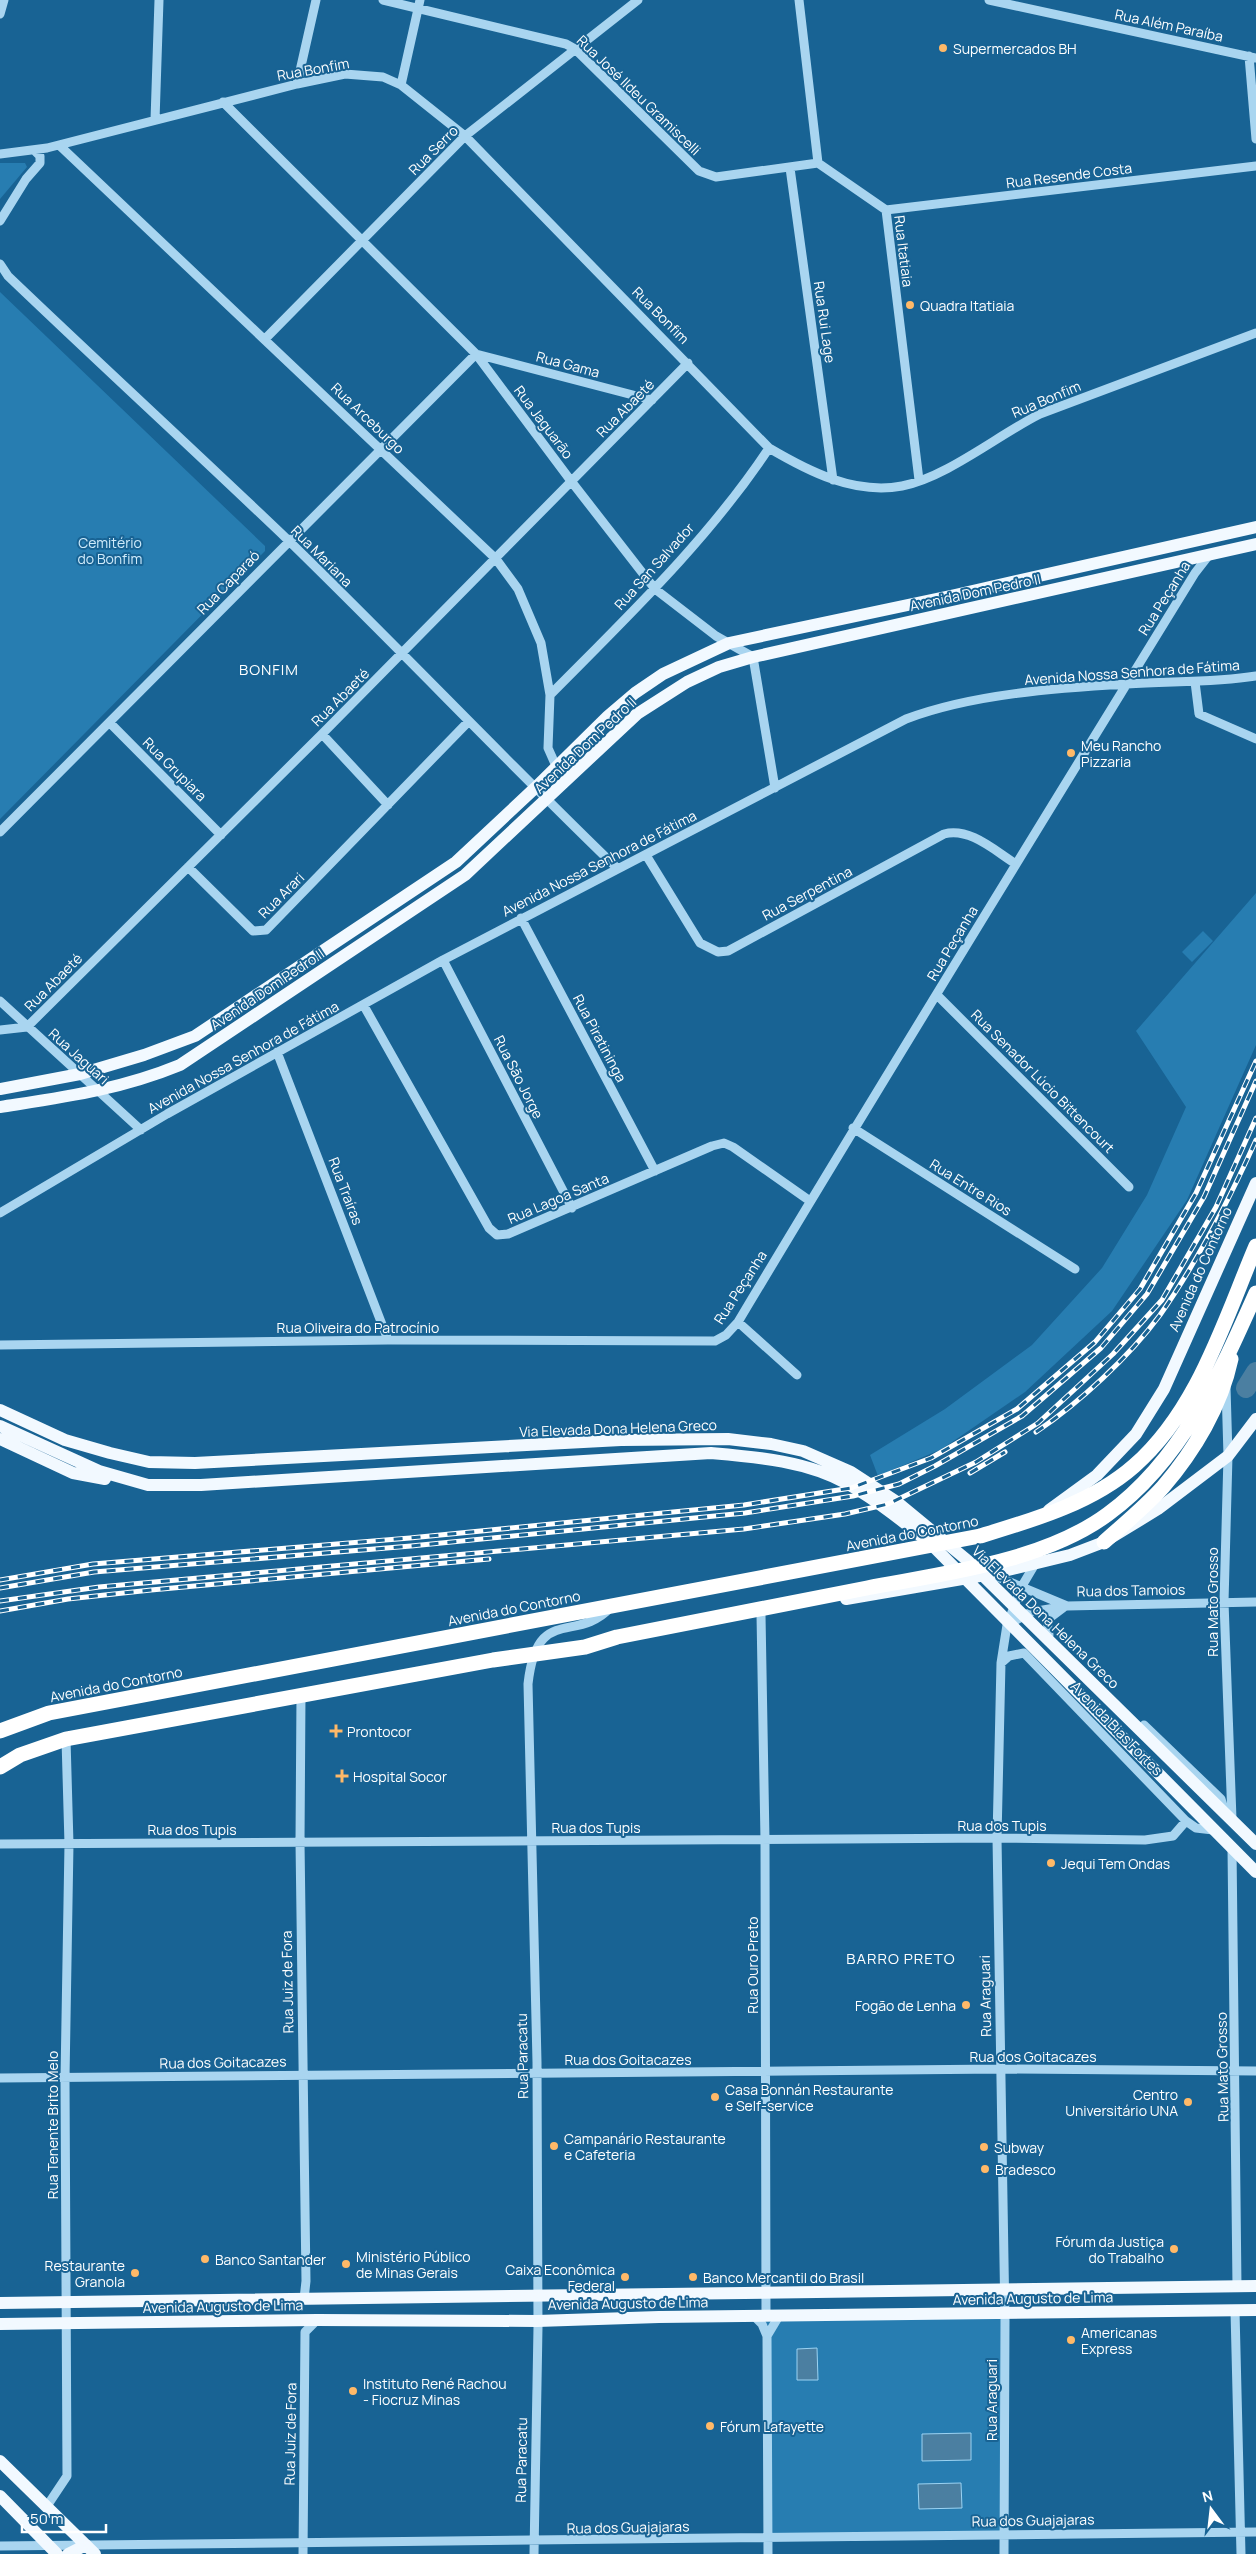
<svg xmlns="http://www.w3.org/2000/svg" width="1256" height="2554" font-family="Manrope,sans-serif">
	<style>
		.green { fill: #277db1 }
		.water { fill: #4b7fa1; stroke: #9bd3f3 }
		.lines { fill: none; stroke-linecap: round; stroke-linejoin: round }
		.river { stroke: #4b7fa1; stroke-width: 20 }
		.minor { stroke: #a9d5f0; stroke-width: 9 }
		.major { stroke: #f2f9ff; stroke-width: 12 }
		.highway { stroke: #fff; stroke-width: 15 }
		.rail-casing { stroke: #fff; stroke-width: 5 }
		.rail { stroke: #186394; stroke-width: 3; stroke-dasharray: 9; stroke-linecap: butt }
		.poi-dot { fill: #ffb968; stroke: #186394; stroke-width: 2 }
		.labels { text-anchor: middle; dominant-baseline: central; stroke-width: 4; stroke-linejoin: round; paint-order: stroke }
		.street-label { font-size: 14px; fill: #fff; stroke: #186394 }
		.poi-label { font-size: 14px; fill: #fff; stroke: #186394; text-anchor: start }
		.park-label { font-size: 14px; fill: #cfebfb; stroke: #186394 }
		.neighbourhood-label { font-size: 15px; letter-spacing: 1px; fill: #fff; stroke: #186394 }
	</style>
	<rect width="100%" height="100%" fill="#186394"/>
	<path class="green" d="M0 163H25L27 167 0 199Z
		M0 292 265 546V551L0 819Z
		M1256 893V1045L1187 1200 1112 1311 1025 1392 942 1449 878 1476 870 1455 945 1409 1032 1345 1102 1268 1147 1195 1186 1107 1136 1031Z
		M1203 931 1213 941 1192 962 1182 952Z
		M1005 2313 1004 2534 768 2539 766 2316Z"/>
	<path class="water" d="M817 2348 818 2380H797V2349Z
		M971 2433V2460L922 2461V2434Z
		M961 2483 962 2508 919 2509 918 2484Z"/>
	<g class="lines">
		<path class="river" d="M1246 1388 1256 1372"/>
		<path class="minor" d="M383 0 566 44 575 49 699 171 716 177 818 163
			M799 0 818 163 886 210 919 480
			M989 0 1256 58
			M0 14 4 0
			M1249 56 1256 139
			M297 84 316 0
			M401 85 420 0
			M223 102 476 354 571 481 655 589 716 636 753 657 775 788
			M155 120 159 0
			M59 145 496 559 518 589 541 643 550 695 548 748 556 766
			M0 154 47 148 297 84 345 74 383 77 401 85 465 136 769 448C808 471 854 495 902 486 947 477 998 435 1040 414L1256 333
			M790 168 833 480
			M886 210 1256 166
			M0 221 26 179 40 163V156L35 151
			M0 264 8 276C101 365 195 451 288 540 399 648 506 761 618 869
			M265 339 465 136 638 0
			M476 354 652 400
			M1195 682 1199 714 1256 739
			M550 695C627 617 708 540 769 448
			M110 723 221 835
			M322 734 388 805
			M0 832 476 354
			M646 855 700 943 718 952 728 951 944 834C970 827 995 851 1016 864
			M188 867 253 931 266 930 468 722
			M521 918 655 1171
			M443 960 572 1208
			M937 995 1129 1187
			M0 1001 141 1130
			M364 1006 489 1228 497 1235 508 1234 712 1146 724 1143 733 1147 810 1201
			M0 1030 27 1027 322 734 688 363
			M277 1052 388 1340
			M853 1128 1075 1269
			M0 1213 167 1114 443 960 906 719C972 694 1057 688 1127 684 1170 681 1213 683 1256 676
			M738 1322 797 1375
			M0 1345 388 1340 715 1341 726 1335 738 1322C888 1071 1042 822 1195 573L1209 555
			M1226 1387 1228 1456 1224 1602 1232 1819
			M991 1574 1067 1606
			M761 1615 765 1840 766 2316
			M1007 1625 1031 1612 1067 1606 1256 1602
			M1049 1635 1047 1620 1063 1608
			M1001 1663 1009 1656 1024 1653 1186 1821 1196 1828 1213 1830
			M301 1695 300 1842 306 2281 304 2299
			M1144 1725 1221 1799 1225 1813
			M0 1844 997 1838 1145 1840 1173 1836 1186 1821
			M1232 1848 1237 2286
			M0 2078 1001 2069 1256 2071
			M1235 2311 1241 2554
			M754 2316 762 2324 767 2336 768 2554
			M767 2336 779 2316
			M47 2506 67 2476 65 2078 69 1844 66 1739
			M0 2546 1256 2532
			M303 2554 305 2332 317 2320
			M534 2554 538 2327 537 2062 528 1684C537 1603 576 1645 611 1607
			M1004 2554 1005 2321 997 1838 1001 1663 1007 1625 1022 1586 1035 1564"/>
		<path class="major" d="M0 1089 80 1074 144 1055 195 1036 456 862 535 788 608 716 635 693 663 674 729 643 955 595 1256 527
			M0 1107C64 1097 119 1090 180 1065L465 875 637 714 687 682 719 667 753 657 1256 544
			M0 1410 65 1440 110 1453 149 1462 195 1463 621 1440 728 1439 771 1444 803 1451 851 1472 897 1502 967 1560 1256 1844
			M0 1426 99 1471 148 1485H201L711 1453C757 1457 807 1461 848 1484 878 1501 905 1523 932 1545L1256 1872
			M0 1439 73 1473 105 1479
			M1049 1510 1097 1475 1136 1434 1164 1389 1256 1183
			M846 1599 991 1574 1070 1555 1104 1542 1158 1509 1228 1456 1256 1419
			M0 2303 1256 2286
			M0 2324 317 2320 537 2321 659 2317 1256 2310
			M0 2461 95 2554
			M0 2496 57 2554
			M68 2554 86 2545"/>
		<path class="highway" d="M1104 1542C1124 1524 1145 1507 1163 1487 1194 1451 1221 1406 1231 1359
			M0 1731 49 1713 980 1536C1033 1520 1092 1503 1134 1466 1198 1410 1224 1321 1256 1246
			M0 1767 20 1755 66 1739 493 1660 585 1647 617 1637C701 1620 784 1604 867 1588 945 1573 1043 1562 1108 1514 1182 1460 1220 1374 1256 1293"/>
		<g class="rail-casing">
			<path id="rail" d="M1036 1432C1079 1403 1129 1357 1160 1315 1198 1261 1229 1200 1256 1140
				M970 1473 1005 1452
				M0 1580 93 1564 410 1538 744 1505 851 1488 931 1458 1017 1409 1095 1342 1140 1289 1196 1193 1256 1061
				M0 1588 94 1572 411 1546 745 1513 853 1496 899 1484 935 1466 1022 1416 1101 1348 1147 1294 1204 1197 1256 1081
				M0 1601 99 1587 744 1529 845 1514 888 1504 976 1462 1038 1423 1113 1354 1162 1300 1216 1207 1256 1118
				M0 1611 68 1599 151 1590 489 1559"/>
		</g>
		<use href="#rail" class="rail"/>
	</g>
	<g class="poi-dot">
		<circle cx="943" cy="48" r="5"/>
		<circle cx="910" cy="305" r="5"/>
		<circle cx="1071" cy="753" r="5"/>
		<path d="M333.5 1723.5h5v5h5v5h-5v5h-5v-5h-5v-5h5z"/>
		<path d="M339.5 1768.5h5v5h5v5h-5v5h-5v-5h-5v-5h5z"/>
		<circle cx="1051" cy="1863" r="5"/>
		<circle cx="966" cy="2005" r="5"/>
		<circle cx="715" cy="2097" r="5"/>
		<circle cx="1188" cy="2102" r="5"/>
		<circle cx="554" cy="2146" r="5"/>
		<circle cx="984" cy="2147" r="5"/>
		<circle cx="985" cy="2169" r="5"/>
		<circle cx="1174" cy="2249" r="5"/>
		<circle cx="205" cy="2259" r="5"/>
		<circle cx="346" cy="2264" r="5"/>
		<circle cx="135" cy="2273" r="5"/>
		<circle cx="625" cy="2277" r="5"/>
		<circle cx="693" cy="2277" r="5"/>
		<circle cx="1071" cy="2340" r="5"/>
		<circle cx="353" cy="2391" r="5"/>
		<circle cx="710" cy="2426" r="5"/>
	</g>
	<g class="labels">
		<g class="street-label">
			<text transform="translate(1169 25) rotate(12)">Rua Além Paraíba</text>
			<text transform="translate(313 69) rotate(-10)">Rua Bonfim</text>
			<text transform="translate(639 95) rotate(44)">Rua José Ildeu Gramiscelli</text>
			<text transform="translate(433 150) rotate(-45)">Rua Serro</text>
			<text transform="translate(1069 175) rotate(-7)">Rua Resende Costa</text>
			<text transform="translate(904 251) rotate(83)">Rua Itatiaia</text>
			<text transform="translate(661 315) rotate(45)">Rua Bonfim</text>
			<text transform="translate(825 322) rotate(82)">Rua Rui Lage</text>
			<text transform="translate(568 364) rotate(15)">Rua Gama</text>
			<text transform="translate(1046 399) rotate(-23)">Rua Bonfim</text>
			<text transform="translate(625 408) rotate(-45)">Rua Abaeté</text>
			<text transform="translate(368 418) rotate(44)">Rua Arceburgo</text>
			<text transform="translate(544 422) rotate(53)">Rua Jaguarão</text>
			<text transform="translate(322 556) rotate(45)">Rua Mariana</text>
			<text transform="translate(654 566) rotate(-48)">Rua San Salvador</text>
			<text transform="translate(228 582) rotate(-46)">Rua Caparaó</text>
			<text transform="translate(975 592) rotate(-12)">Avenida Dom Pedro II</text>
			<text transform="translate(1164 598) rotate(-58)">Rua Peçanha</text>
			<text transform="translate(1132 672) rotate(-4)">Avenida Nossa Senhora de Fátima</text>
			<text transform="translate(340 697) rotate(-45)">Rua Abaeté</text>
			<text transform="translate(585 745) rotate(-43)">Avenida Dom Pedro II</text>
			<text transform="translate(175 769) rotate(45)">Rua Grupiara</text>
			<text transform="translate(599 863) rotate(-27)">Avenida Nossa Senhora de Fátima</text>
			<text transform="translate(807 893) rotate(-28)">Rua Serpentina</text>
			<text transform="translate(281 895) rotate(-45)">Rua Arari</text>
			<text transform="translate(952 943) rotate(-59)">Rua Peçanha</text>
			<text transform="translate(53 982) rotate(-45)">Rua Abaeté</text>
			<text transform="translate(267 989) rotate(-34)">Avenida Dom Pedro II</text>
			<text transform="translate(600 1038) rotate(62)">Rua Piratininga</text>
			<text transform="translate(79 1056) rotate(42)">Rua Jaguari</text>
			<text transform="translate(243 1057) rotate(-29)">Avenida Nossa Senhora de Fátima</text>
			<text transform="translate(519 1077) rotate(63)">Rua São Jorge</text>
			<text transform="translate(1043 1081) rotate(45)">Rua Senador Lúcio Bittencourt</text>
			<text transform="translate(971 1187) rotate(32)">Rua Entre Rios</text>
			<text transform="translate(346 1191) rotate(69)">Rua Traíras</text>
			<text transform="translate(558 1198) rotate(-23)">Rua Lagoa Santa</text>
			<text transform="translate(1200 1269) rotate(-66)">Avenida do Contorno</text>
			<text transform="translate(740 1287) rotate(-57)">Rua Peçanha</text>
			<text x="358" y="1327">Rua Oliveira do Patrocínio</text>
			<text transform="translate(618 1428) rotate(-2)">Via Elevada Dona Helena Greco</text>
			<text transform="translate(912 1533) rotate(-11)">Avenida do Contorno</text>
			<text transform="translate(1131 1590) rotate(-1)">Rua dos Tamoios</text>
			<text transform="translate(1212 1602) rotate(-90)">Rua Mato Grosso</text>
			<text transform="translate(514 1608) rotate(-11)">Avenida do Contorno</text>
			<text transform="translate(1046 1617) rotate(44)">Via Elevada Dona Helena Greco</text>
			<text transform="translate(116 1684) rotate(-11)">Avenida do Contorno</text>
			<text transform="translate(1117 1728) rotate(46)">Avenida Bias Fortes</text>
			<text x="1002" y="1825">Rua dos Tupis</text>
			<text x="596" y="1827">Rua dos Tupis</text>
			<text x="192" y="1829">Rua dos Tupis</text>
			<text transform="translate(752 1965) rotate(-90)">Rua Ouro Preto</text>
			<text transform="translate(287 1982) rotate(-91)">Rua Juiz de Fora</text>
			<text transform="translate(985 1996) rotate(-91)">Rua Araguari</text>
			<text transform="translate(522 2056) rotate(-91)">Rua Paracatu</text>
			<text x="1033" y="2056">Rua dos Goitacazes</text>
			<text x="628" y="2059">Rua dos Goitacazes</text>
			<text transform="translate(223 2062) rotate(-1)">Rua dos Goitacazes</text>
			<text transform="translate(1222 2067) rotate(-91)">Rua Mato Grosso</text>
			<text transform="translate(52 2125) rotate(-90)">Rua Tenente Brito Melo</text>
			<text transform="translate(1033 2298) rotate(-1)">Avenida Augusto de Lima</text>
			<text transform="translate(628 2303) rotate(-1)">Avenida Augusto de Lima</text>
			<text transform="translate(223 2306) rotate(-1)">Avenida Augusto de Lima</text>
			<text transform="translate(991 2400) rotate(-90)">Rua Araguari</text>
			<text transform="translate(290 2434) rotate(-89)">Rua Juiz de Fora</text>
			<text transform="translate(521 2460) rotate(-89)">Rua Paracatu</text>
			<text transform="translate(1033 2520) rotate(-1)">Rua dos Guajajaras</text>
			<text transform="translate(628 2527) rotate(-1)">Rua dos Guajajaras</text>
		</g>
		<g class="poi-label">
			<text x="953" y="48">Supermercados BH</text>
			<text x="920" y="305">Quadra Itatiaia</text>
			<text x="1081" y="745">Meu Rancho<tspan x="1081" dy="16">Pizzaria</tspan></text>
			<text x="347" y="1731">Prontocor</text>
			<text x="353" y="1776">Hospital Socor</text>
			<text x="1061" y="1863">Jequi Tem Ondas</text>
			<text x="956" y="2005" text-anchor="end">Fogão de Lenha</text>
			<text x="725" y="2089">Casa Bonnán Restaurante<tspan x="725" dy="16">e Self-service</tspan></text>
			<text x="1178" y="2094" text-anchor="end">Centro<tspan x="1178" dy="16">Universitário UNA</tspan></text>
			<text x="564" y="2138">Campanário Restaurante<tspan x="564" dy="16">e Cafeteria</tspan></text>
			<text x="994" y="2147">Subway</text>
			<text x="995" y="2169">Bradesco</text>
			<text x="1164" y="2241" text-anchor="end">Fórum da Justiça<tspan x="1164" dy="16">do Trabalho</tspan></text>
			<text x="356" y="2256">Ministério Público<tspan x="356" dy="16">de Minas Gerais</tspan></text>
			<text x="215" y="2259">Banco Santander</text>
			<text x="125" y="2265" text-anchor="end">Restaurante<tspan x="125" dy="16">Granola</tspan></text>
			<text x="615" y="2269" text-anchor="end">Caixa Econômica<tspan x="615" dy="16">Federal</tspan></text>
			<text x="703" y="2277">Banco Mercantil do Brasil</text>
			<text x="1081" y="2332">Americanas<tspan x="1081" dy="16">Express</tspan></text>
			<text x="363" y="2383">Instituto René Rachou<tspan x="363" dy="16">- Fiocruz Minas</tspan></text>
			<text x="720" y="2426">Fórum Lafayette</text>
		</g>
		<g class="park-label">
			<text x="110" y="542">Cemitério<tspan x="110" dy="16">do Bonfim</tspan></text>
		</g>
		<g class="neighbourhood-label">
			<text x="269" y="669">BONFIM</text>
			<text x="901" y="1958">BARRO PRETO</text>
		</g>
	</g>
	<g transform="translate(1211 2509) rotate(345)" stroke="#186394" stroke-width="4" paint-order="stroke">
	<path d="M0-4L9 19L0 12L-9 19Z" fill="#ffffff"/>
	<text y="-8" font-size="14" font-weight="bold" text-anchor="middle" fill="#ffffff">N</text>
	</g>
	<path d="M22 2524v8h84v-8" fill="none" stroke="#ffffff" stroke-width="2.5"/>
	<text x="30" y="2524" font-size="15" fill="#ffffff" stroke="#186394" stroke-width="4" paint-order="stroke">50 m</text>
</svg>
